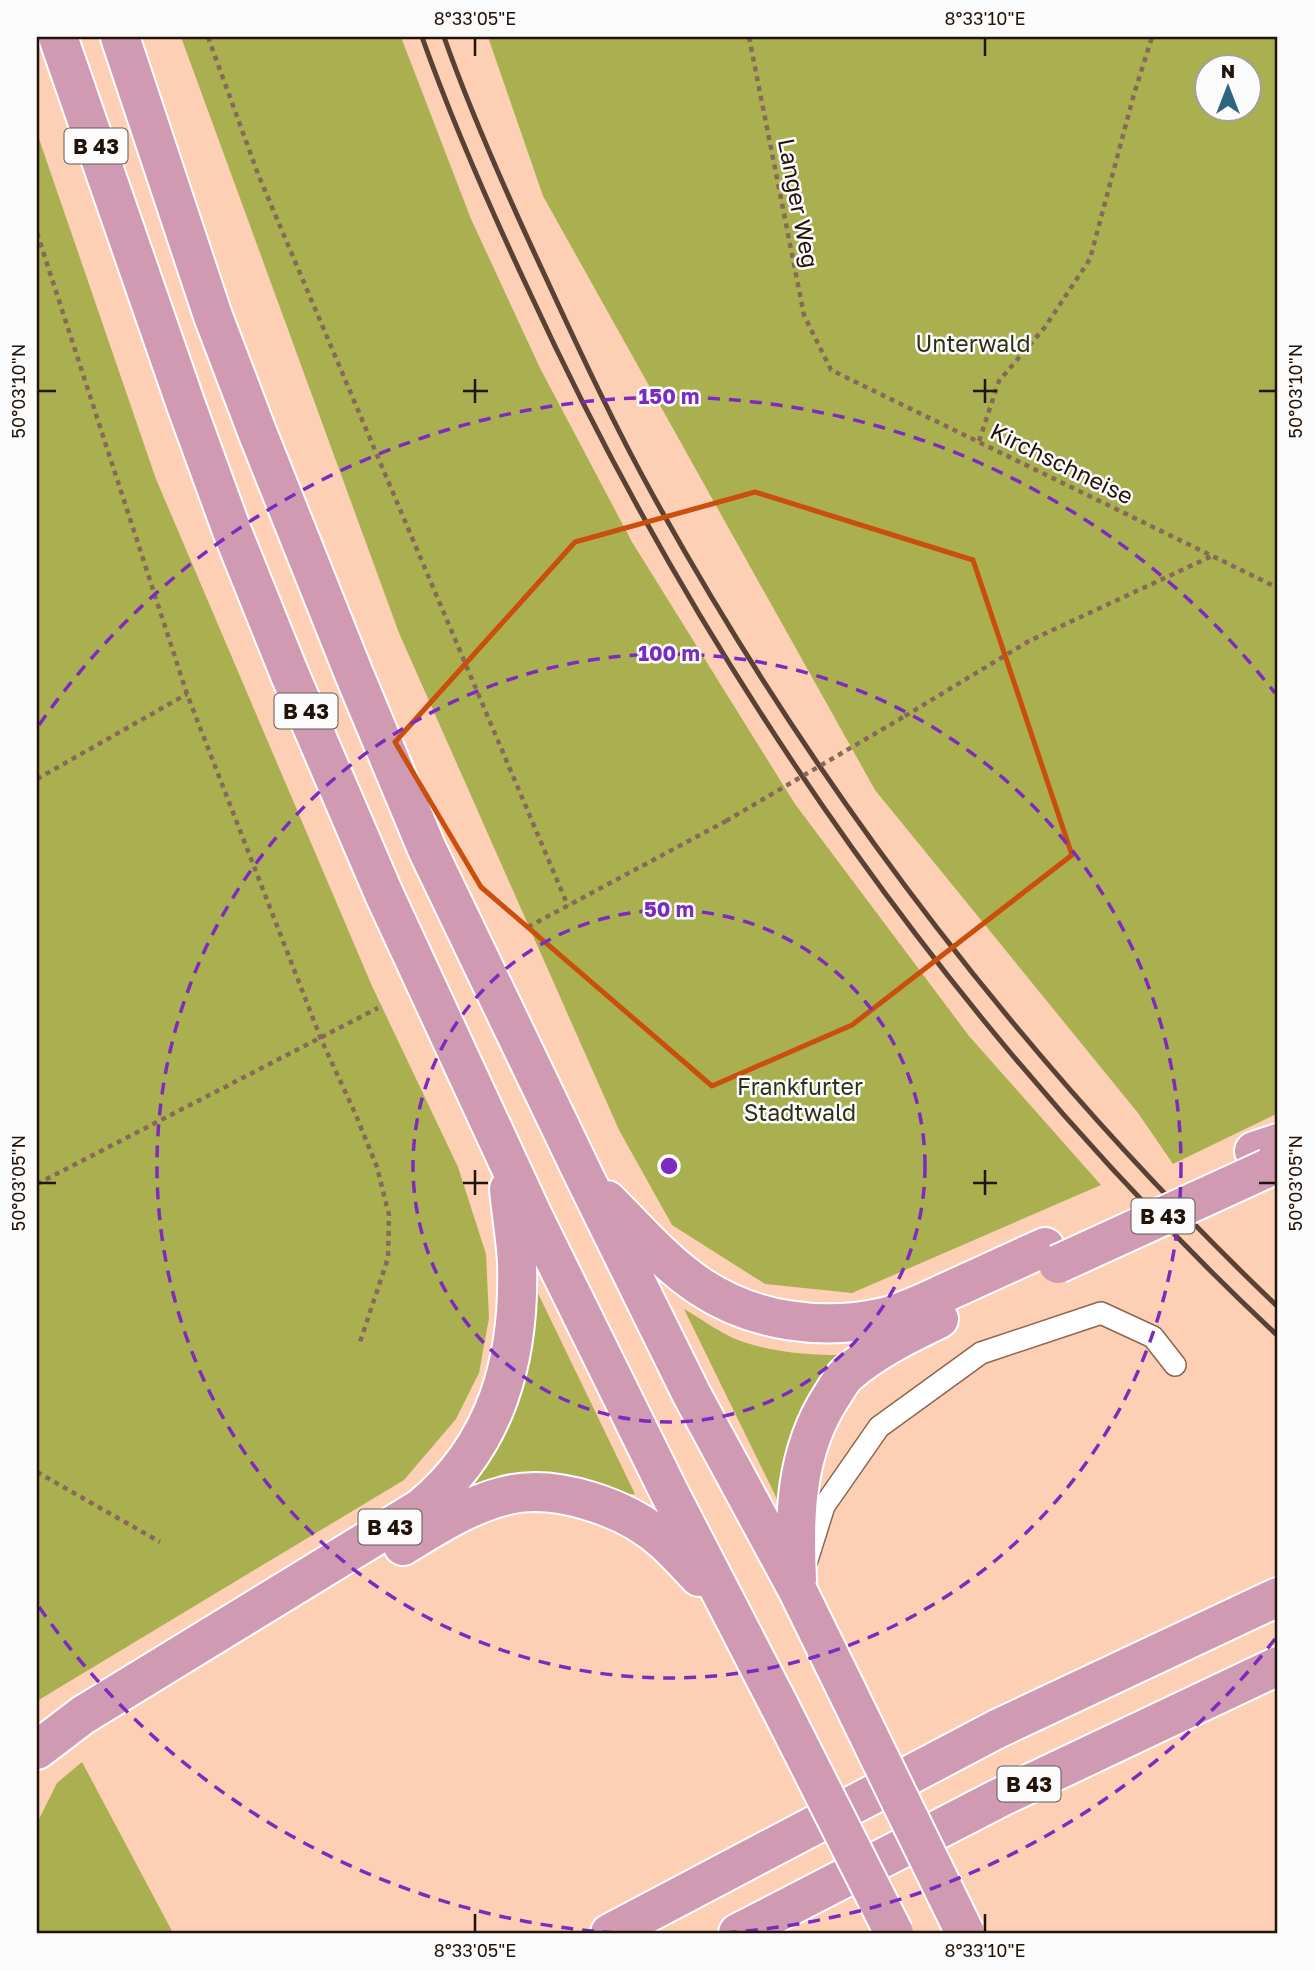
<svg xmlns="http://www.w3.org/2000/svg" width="1315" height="1970" font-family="'Golos Text',sans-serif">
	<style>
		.green { fill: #aab04f; fill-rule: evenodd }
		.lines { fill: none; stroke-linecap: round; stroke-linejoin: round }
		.service-casing { stroke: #8c654d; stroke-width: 24 }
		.trunk-casing { stroke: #fff; stroke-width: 42 }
		.path { stroke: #866958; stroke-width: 4.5; stroke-dasharray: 5 5; stroke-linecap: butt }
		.service { stroke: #fff; stroke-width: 21 }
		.trunk { stroke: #d09bb2; stroke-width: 38 }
		.rail { stroke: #594234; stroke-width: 5 }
		.trunk-bridge-casing { stroke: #fff; stroke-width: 42; stroke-linecap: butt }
		.path-bridge { stroke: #866958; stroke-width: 4.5; stroke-dasharray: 5 5; stroke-linecap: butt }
		.trunk-bridge { stroke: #d09bb2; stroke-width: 38 }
		.marked { fill: none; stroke: #ca4e0c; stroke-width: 5; stroke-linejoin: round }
		.ticks { fill: none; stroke: #221309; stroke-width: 2.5 }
		.ring { fill: none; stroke: #7b2cbf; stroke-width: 3.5; stroke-dasharray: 12 9 }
		.labels { text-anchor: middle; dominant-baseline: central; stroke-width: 5; stroke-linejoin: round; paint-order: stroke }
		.shield { fill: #fcfcfc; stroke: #635952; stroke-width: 2 }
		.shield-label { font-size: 21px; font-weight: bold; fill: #221309 }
		.street-label { font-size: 23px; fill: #221309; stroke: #fcfcfc }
		.park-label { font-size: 23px; fill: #2d2f18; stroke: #fcfcfc }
		.centre { fill: #7b2cbf; stroke: #fcfcfc; stroke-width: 3.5 }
		.ring-label { font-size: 21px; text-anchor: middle; font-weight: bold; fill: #7b2cbf; stroke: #fcfcfc; stroke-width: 5; stroke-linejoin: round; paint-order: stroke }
		.neatline { fill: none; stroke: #221309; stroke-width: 2.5 }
		.ticks-label { font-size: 18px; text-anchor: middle; fill: #221309 }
	</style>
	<rect width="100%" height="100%" fill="#fdd0b5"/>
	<path class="green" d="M181 37H401L471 219 540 368 632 542 795 804 969 1036 1101 1185 852 1293 765 1284 672 1225 619 1130 399 633Z
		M488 37H1278V1113L1173 1164 1138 1113 875 790 543 196ZM1206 66H1248V108H1206Z
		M37 133 156 479 372 986 458 1167 486 1254 489 1318 479 1373 456 1419 404 1480 37 1701Z
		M532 1281 635 1494C619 1496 604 1485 589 1481 544 1467 516 1475 473 1488L468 1483Z
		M684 1309C700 1318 716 1330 733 1338 767 1352 806 1355 842 1355L795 1435 778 1501Z
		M82 1762 173 1933H37V1823L57 1783Z"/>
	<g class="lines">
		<g class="service-casing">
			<path id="service" d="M807 1560 824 1506 879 1427 981 1353 1101 1313 1153 1337 1175 1365"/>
		</g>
		<g class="trunk-casing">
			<path id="trunk" d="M58 37 186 405 232 531 290 675 384 894 534 1218 669 1492 780 1707
				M120 37 213 316 258 434 354 674 427 849 584 1176 692 1395 797 1589 846 1689
				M1254 1151 1278 1143
				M607 1200C637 1230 666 1264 701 1287 754 1322 823 1331 884 1317 908 1311 931 1299 953 1289 984 1275 1014 1261 1045 1247
				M403 1546C434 1527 468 1505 504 1496 554 1482 628 1508 665 1542 677 1553 688 1565 699 1577
				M797 1580C794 1516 795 1453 831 1397 836 1390 840 1381 846 1375 873 1351 906 1335 939 1319
				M37 1750 83 1715 421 1508C497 1445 520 1359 517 1263 516 1239 511 1213 509 1189
				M610 1933 997 1729 1278 1597
				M738 1933 1001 1797 1278 1666"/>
		</g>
		<path class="path" d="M208 37 258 174 568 906
			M749 37 804 315 831 370 1278 588
			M37 233 187 694 321 1039 355 1113 377 1167 389 1215 388 1258 360 1342
			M979 441 999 381 1045 327 1090 259 1134 94 1152 37
			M905 716 1029 641 1212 556
			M37 779 187 694
			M528 927 726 821
			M37 1184 378 1008
			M37 1472 160 1542"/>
		<use href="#service" class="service"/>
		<use href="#trunk" class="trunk"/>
		<path class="rail" d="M422 37C453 124 490 208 529 291 708 680 965 1043 1278 1336
			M444 37C473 119 509 199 546 278 580 352 615 427 655 499 820 797 1031 1071 1278 1307"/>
		<g class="trunk-bridge-casing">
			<path id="trunk-bridge" d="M1058 1264 1268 1168
				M846 1689 965 1933
				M780 1707 894 1933"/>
		</g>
		<path class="path-bridge" d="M726 821 905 716"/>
		<use href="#trunk-bridge" class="trunk-bridge"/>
	</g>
	<path class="marked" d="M755 492 973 560 1072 855 852 1025 712 1086 481 887 395 742 575 542Z"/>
	<path class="ticks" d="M475 38V56M985 38V56M475 379V403M985 379V403M38 391H56M463 391H488M973 391H997M1259 391H1276M475 1170V1195M985 1170V1195M38 1183H56M463 1183H488M973 1183H997M1259 1183H1276M475 1914V1932M985 1914V1932"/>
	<g class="ring">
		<circle cx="669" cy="1166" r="256"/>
		<circle cx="669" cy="1166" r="512"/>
		<path d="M1275 1639A769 769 0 0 1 723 1933M615 1933A769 769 0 0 1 39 1607M39 725A769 769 0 0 1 1275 693"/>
	</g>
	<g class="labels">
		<g class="shield">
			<rect x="64.5" y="128.5" width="63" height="35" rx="5"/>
			<rect x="274.5" y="693.5" width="63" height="35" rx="5"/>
			<rect x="1131.5" y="1198.5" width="63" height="35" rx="5"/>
			<rect x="358.5" y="1509.5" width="63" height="35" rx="5"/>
			<rect x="997.5" y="1766.5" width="63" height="35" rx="5"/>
		</g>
		<g class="shield-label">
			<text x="96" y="146">B 43</text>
			<text x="306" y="711">B 43</text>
			<text x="1163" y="1216">B 43</text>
			<text x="390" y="1527">B 43</text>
			<text x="1029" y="1784">B 43</text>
		</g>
		<g class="street-label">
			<text transform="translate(799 203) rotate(79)">Langer Weg</text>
			<text transform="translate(1062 463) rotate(26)">Kirchschneise</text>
		</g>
		<g class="park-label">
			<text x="973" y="343">Unterwald</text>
			<text x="800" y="1086">Frankfurter<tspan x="800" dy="26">Stadtwald</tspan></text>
		</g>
	</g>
	<circle cx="669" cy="1166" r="10" class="centre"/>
	<g class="ring-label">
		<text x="669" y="404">150 m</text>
		<text x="669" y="661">100 m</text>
		<text x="669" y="917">50 m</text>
	</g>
	<rect width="1315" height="1970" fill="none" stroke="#fcfcfc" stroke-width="77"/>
	<g transform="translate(1228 88)"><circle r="33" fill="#fcfcfc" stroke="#a59f9b" stroke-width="2"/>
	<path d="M0-5L12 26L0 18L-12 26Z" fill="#2d647f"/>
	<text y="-10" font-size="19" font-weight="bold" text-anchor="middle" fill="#221309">N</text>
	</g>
	<rect x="38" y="38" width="1238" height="1894" class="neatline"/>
	<g class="ticks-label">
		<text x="475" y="25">8°33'05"E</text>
		<text x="985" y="25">8°33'10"E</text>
		<text transform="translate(19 391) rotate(-90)" y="6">50°03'10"N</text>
		<text transform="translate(1296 391) rotate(-90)" y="6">50°03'10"N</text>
		<text transform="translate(19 1183) rotate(-90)" y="6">50°03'05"N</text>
		<text transform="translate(1296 1183) rotate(-90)" y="6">50°03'05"N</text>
		<text x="475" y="1957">8°33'05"E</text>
		<text x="985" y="1957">8°33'10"E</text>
	</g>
</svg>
